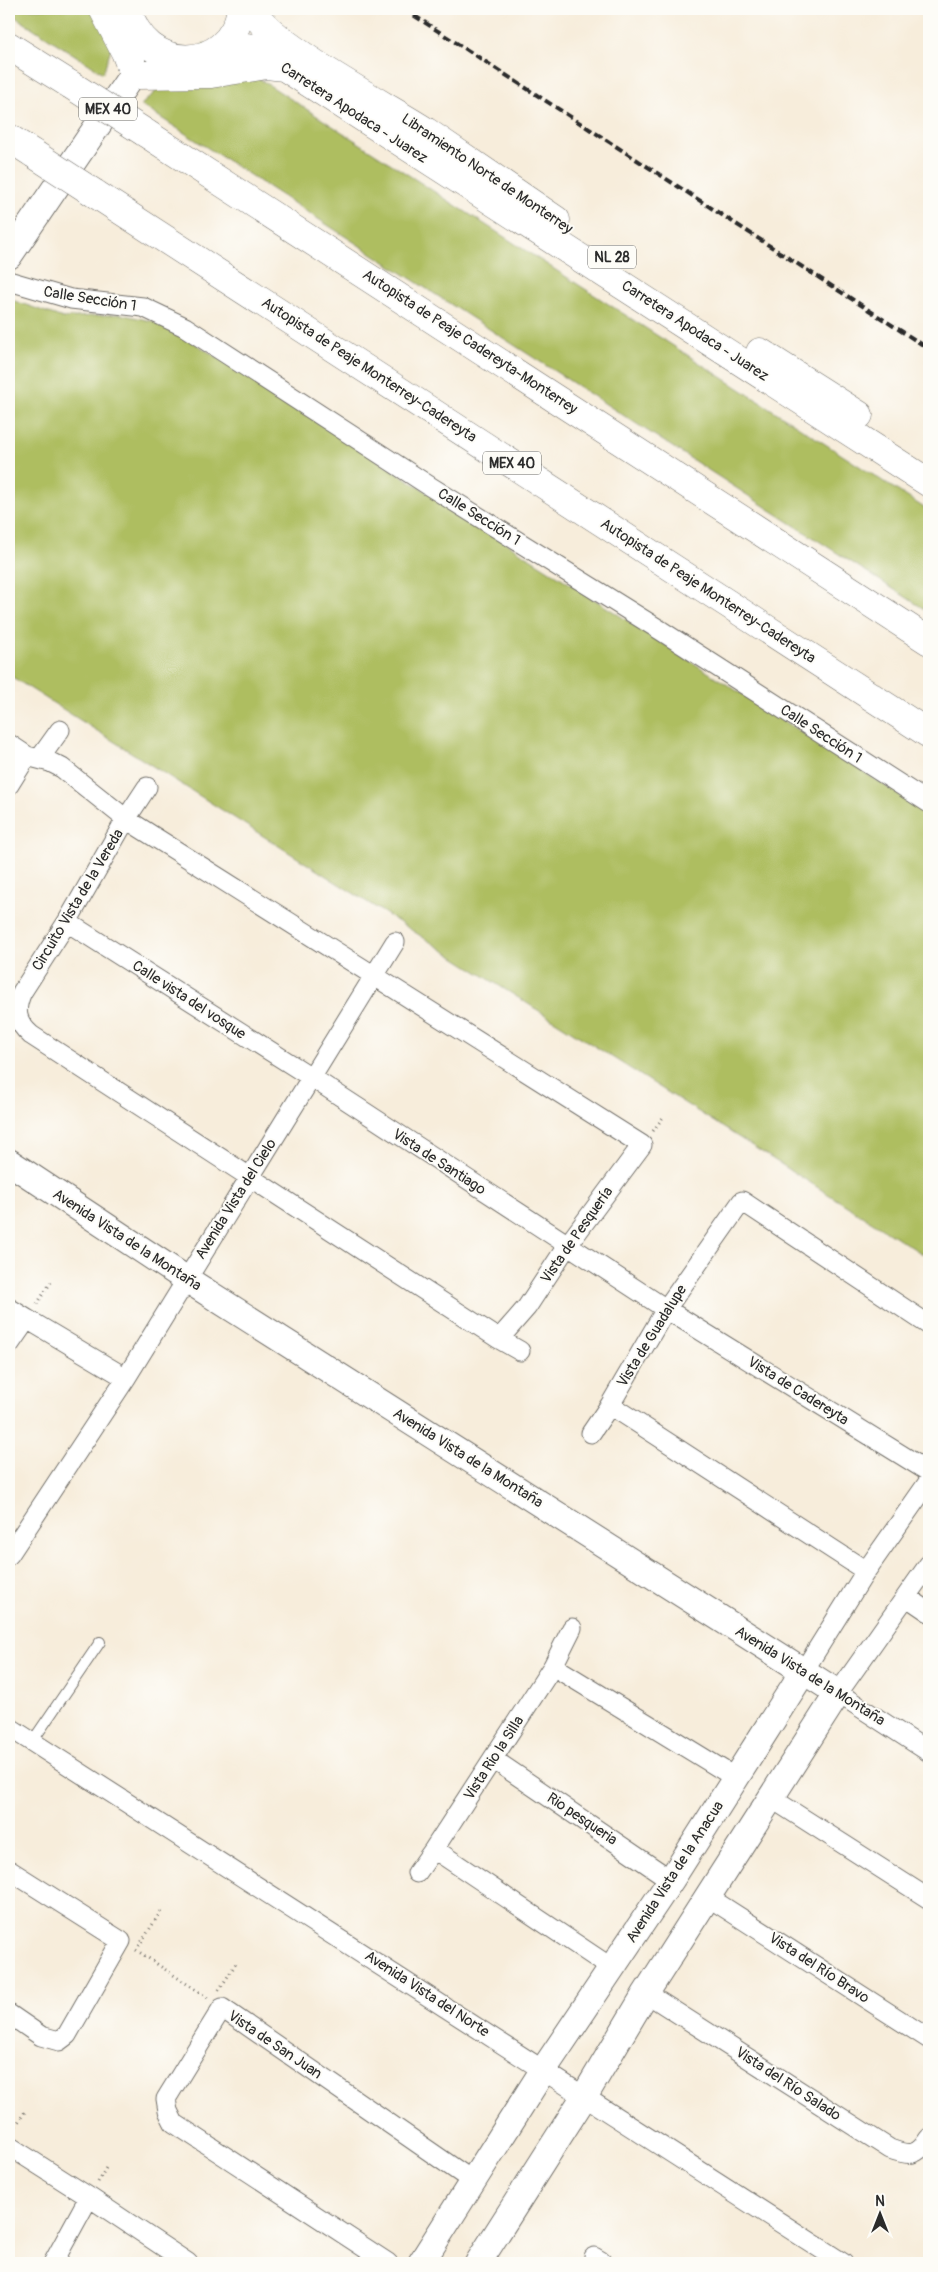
<svg xmlns="http://www.w3.org/2000/svg" width="938" height="2272" font-family="Pangolin,sans-serif">
	<style>
		.green { fill: #aebe61; stroke: #6c7446 }
		.lines { fill: none; stroke-linecap: round; stroke-linejoin: round }
		.lane-casing { stroke: #726f69; stroke-width: 12 }
		.street-casing { stroke: #726f69; stroke-width: 21 }
		.secondary-casing { stroke: #726f69; stroke-width: 28 }
		.primary-casing { stroke: #726f69; stroke-width: 29 }
		.highway-casing { stroke: #726f69; stroke-width: 29 }
		.path { stroke: #726f69; stroke-width: 3; stroke-dasharray: 1 4; stroke-linecap: butt }
		.lane { stroke: #fff; stroke-width: 10 }
		.street { stroke: #fff; stroke-width: 19 }
		.secondary { stroke: #fff; stroke-width: 26 }
		.primary { stroke: #fff; stroke-width: 28 }
		.highway { stroke: #fff; stroke-width: 28 }
		.rail { stroke: #2b2b2b; stroke-width: 4; stroke-dasharray: 8 4; stroke-linecap: butt }
		.highway-bridge-casing { stroke: #726f69; stroke-width: 29; stroke-linecap: butt }
		.highway-bridge { stroke: #fff; stroke-width: 28 }
		.labels { text-anchor: middle; dominant-baseline: central; stroke-width: 4; stroke-linejoin: round; paint-order: stroke }
		.shield { fill: #fdfcf7; stroke: #6a6a68; stroke-width: 1 }
		.shield-label { font-size: 14px; font-weight: bold; fill: #2b2b2b }
		.street-label { font-size: 15px; fill: #2b2b2b; stroke: #fdfcf7 }
	</style>
	<rect width="100%" height="100%" fill="#fdfcf7"/>
	<filter id="ink" filterUnits="userSpaceOnUse"><feTurbulence type="fractalNoise" baseFrequency=".02" numOctaves="2"/><feDisplacementMap in="SourceGraphic" scale="10" xChannelSelector="R" yChannelSelector="G"/><feConvolveMatrix kernelMatrix="1 2 1 2 8 2 1 2 1" color-interpolation-filters="sRGB"/></filter>
	<filter id="wash" filterUnits="userSpaceOnUse"><feTurbulence type="fractalNoise" baseFrequency=".0096" numOctaves="4" result="noise"/><feDisplacementMap in="SourceGraphic" scale="20" xChannelSelector="R" yChannelSelector="G"/><feGaussianBlur stdDeviation="1.12" result="paint"/><feColorMatrix in="noise" values="0 0 0 0 0 0 0 0 0 0 0 0 0 0 0 0 0 1.4 0 .05"/><feComposite in="paint" operator="in"/></filter>
	<g filter="url(#wash)">
		<rect width="100%" height="100%" fill="#f7eddb"/>
		<path class="green" d="M9 9H128L119 24 103 73 9 13Z
			M204 43 929 511V612L141 105 193 58Z
			M9 299 63 318 120 314 165 324 929 814V1258L9 675Z"/>
	</g>
	<g filter="url(#ink)">
		<g class="lines">
			<g class="lane-casing">
				<path id="lane" d="M32 1742 100 1642"/>
			</g>
			<g class="street-casing">
				<path id="street" d="M9 281 71 299 143 307 185 327 431 487 660 630 929 803
					M9 744 27 756 9 785
					M27 756 50 762 62 768 126 819 147 787
					M40 758 60 730
					M126 819 642 1145 567 1246 527 1307 499 1339 31 1035C16 1022 14 1010 22 992L67 922Z
					M67 922 311 1077 666 1309 929 1472
					M9 1308 27 1319 9 1345
					M27 1319 126 1378
					M499 1339 520 1351
					M591 1433 610 1405
					M9 1555 126 1378 395 942
					M929 1564 838 1693 929 1752
					M866 1571 610 1405 666 1309 742 1201 929 1325
					M907 1597 929 1612
					M553 1666 572 1628
					M803 1672 866 1571 929 1481
					M9 1727 843 2263
					M493 1759 671 1880
					M771 1798 929 1899
					M9 1870 121 1941 67 2035 59 2041 41 2036 9 2014
					M417 1873 434 1849
					M708 1897 929 2039
					M613 1969 434 1849 553 1666 736 1778
					M646 1993 890 2149C909 2156 917 2157 929 2138
					M9 2146 89 2197
					M594 2257 604 2263
					M53 2263 89 2197 188 2263
					M388 2263 174 2123 168 2111 166 2099 222 2008 474 2182"/>
			</g>
			<g class="secondary-casing">
				<path id="secondary" d="M9 256 130 78 132 68V50
					M9 1162 186 1279 838 1693 646 1993 584 2097 478 2263
					M421 2263 544 2069 671 1880 803 1672"/>
			</g>
			<g class="primary-casing">
				<path id="primary" d="M103 9 125 52 132 70
					M128 9C143 74 230 76 241 9
					M252 9C267 43 391 108 427 132 470 161 513 191 556 220
					M204 56C223 51 239 42 258 50L929 483
					M137 75 211 74 267 65 284 67
					M760 352 859 415"/>
			</g>
			<g class="highway-casing">
				<path id="highway" d="M9 46 71 85
					M144 132 929 641
					M9 138 34 154
					M94 193 929 734"/>
			</g>
			<path class="path" d="M653 1131 664 1116
				M37 1304 53 1279
				M139 1946 161 1911
				M136 1950 208 1998
				M219 1990 237 1962
				M13 2130 26 2110
				M98 2182 107 2166"/>
			<use href="#lane" class="lane"/>
			<use href="#street" class="street"/>
			<use href="#secondary" class="secondary"/>
			<use href="#primary" class="primary"/>
			<use href="#highway" class="highway"/>
			<path class="rail" d="M404 9 929 349"/>
			<g class="highway-bridge-casing">
				<path id="highway-bridge" d="M71 85 144 132
					M34 154 94 193"/>
			</g>
			<use href="#highway-bridge" class="highway-bridge"/>
		</g>
	</g>
	<g class="labels">
		<g class="shield">
			<rect x="79" y="97.5" width="58" height="23" rx="4"/>
			<rect x="588" y="245.5" width="48" height="23" rx="4"/>
			<rect x="483" y="451.5" width="58" height="23" rx="4"/>
		</g>
		<g class="shield-label">
			<text x="108" y="109">MEX 40</text>
			<text x="612" y="257">NL 28</text>
			<text x="512" y="463">MEX 40</text>
		</g>
		<g class="street-label">
			<text transform="translate(354 113) rotate(33)">Carretera Apodaca - Juarez</text>
			<text transform="translate(487 174) rotate(34)">Libramiento Norte de Monterrey</text>
			<text transform="translate(90 299) rotate(9)">Calle Sección 1</text>
			<text transform="translate(695 331) rotate(33)">Carretera Apodaca - Juarez</text>
			<text transform="translate(470 342) rotate(33)">Autopista de Peaje Cadereyta-Monterrey</text>
			<text transform="translate(369 370) rotate(33)">Autopista de Peaje Monterrey-Cadereyta</text>
			<text transform="translate(479 517) rotate(32)">Calle Sección 1</text>
			<text transform="translate(708 591) rotate(33)">Autopista de Peaje Monterrey-Cadereyta</text>
			<text transform="translate(821 734) rotate(33)">Calle Sección 1</text>
			<text transform="translate(78 900) rotate(-59)">Circuito Vista de la Vereda</text>
			<text transform="translate(189 1000) rotate(33)">Calle vista del vosque</text>
			<text transform="translate(439 1162) rotate(33)">Vista de Santiago</text>
			<text transform="translate(236 1199) rotate(-58)">Avenida Vista del Cielo</text>
			<text transform="translate(577 1235) rotate(-55)">Vista de Pesquería</text>
			<text transform="translate(127 1240) rotate(33)">Avenida Vista de la Montaña</text>
			<text transform="translate(652 1336) rotate(-58)">Vista de Guadalupe</text>
			<text transform="translate(798 1391) rotate(32)">Vista de Cadereyta</text>
			<text transform="translate(468 1458) rotate(32)">Avenida Vista de la Montaña</text>
			<text transform="translate(810 1676) rotate(32)">Avenida Vista de la Montaña</text>
			<text transform="translate(494 1758) rotate(-57)">Vista Rio la Silla</text>
			<text transform="translate(582 1819) rotate(34)">Rio pesqueria</text>
			<text transform="translate(675 1872) rotate(-57)">Avenida Vista de la Anacua</text>
			<text transform="translate(819 1968) rotate(33)">Vista del Río Bravo</text>
			<text transform="translate(427 1994) rotate(33)">Avenida Vista del Norte</text>
			<text transform="translate(275 2045) rotate(34)">Vista de San Juan</text>
			<text transform="translate(788 2084) rotate(33)">Vista del Río Salado</text>
		</g>
	</g>
	<rect width="938" height="2272" fill="none" stroke="#fdfcf7" stroke-width="30"/>
	<g transform="translate(880 2214)" stroke="#fdfcf7" stroke-width="4" paint-order="stroke">
	<path d="M0-4L9 19L0 12L-9 19Z" fill="#2b2b2b"/>
	<text y="-8" font-size="14" font-weight="bold" text-anchor="middle" fill="#2b2b2b">N</text>
	</g>
</svg>
